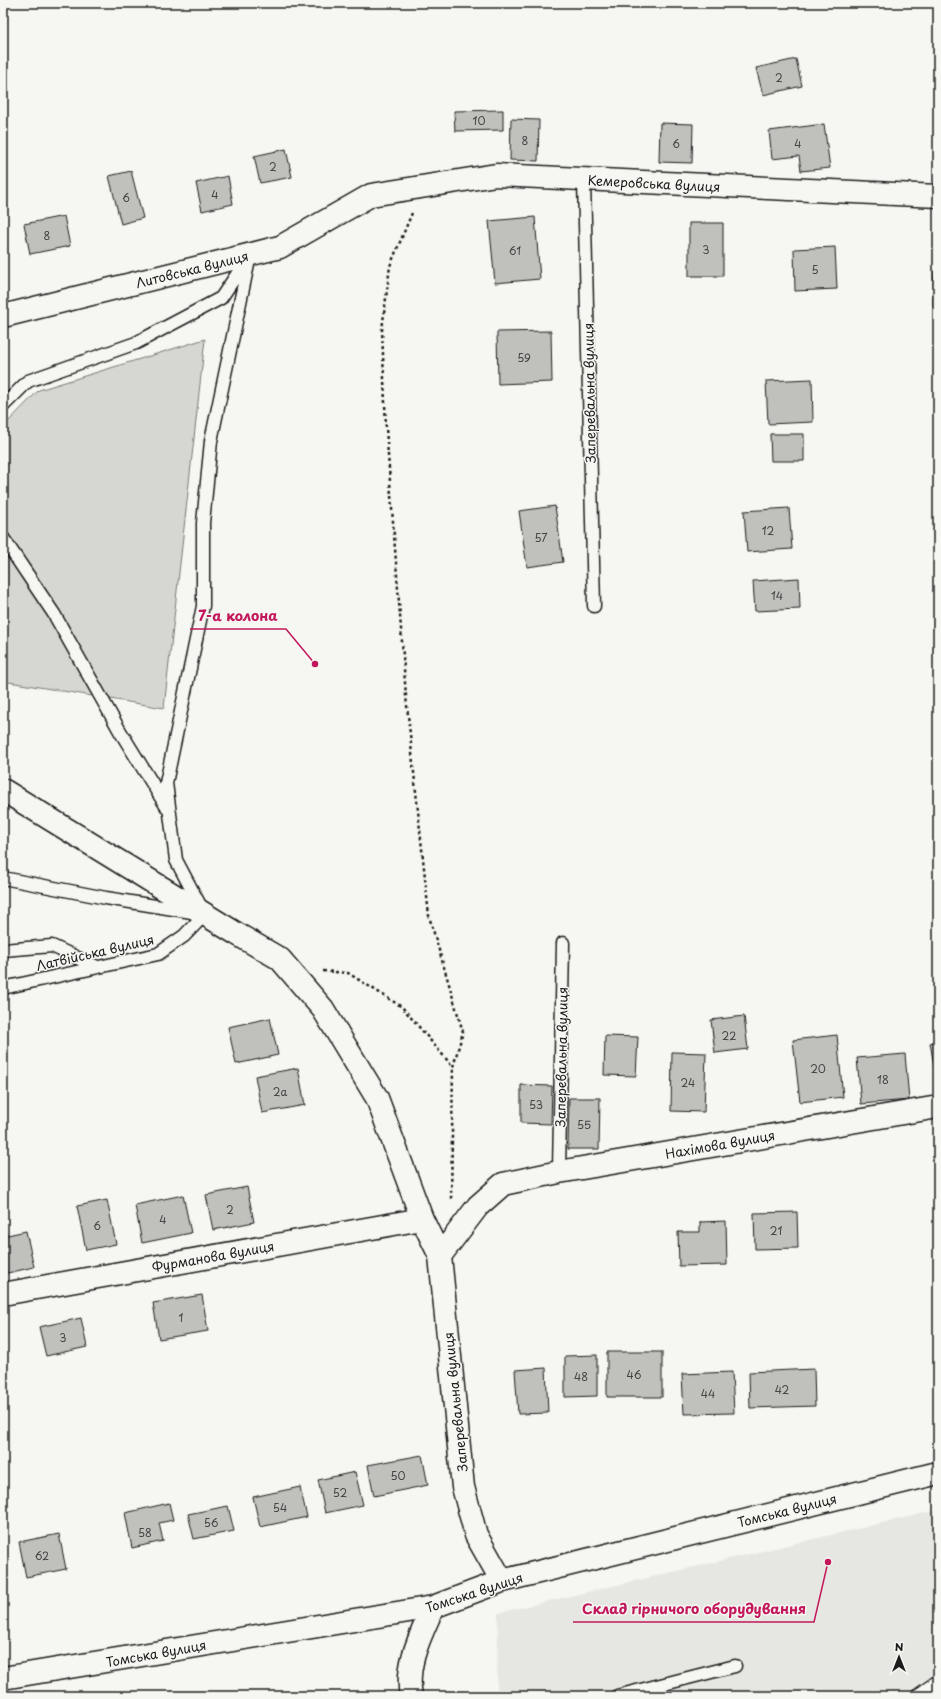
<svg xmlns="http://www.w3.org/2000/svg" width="941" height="1699" font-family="'Playpen Sans',sans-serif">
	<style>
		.built { fill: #e6e6e2 }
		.green { fill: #d6d6d2; stroke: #797977 }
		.building { fill: #c0c0bd; stroke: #1c1c1c }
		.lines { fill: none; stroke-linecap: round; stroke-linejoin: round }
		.lane-casing { stroke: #1c1c1c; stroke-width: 15 }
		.street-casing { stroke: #1c1c1c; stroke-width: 25 }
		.path { stroke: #1c1c1c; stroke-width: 2.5; stroke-dasharray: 3 3; stroke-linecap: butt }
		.lane { stroke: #f6f6f2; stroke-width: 12 }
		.street { stroke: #f6f6f2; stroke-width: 22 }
		.labels { text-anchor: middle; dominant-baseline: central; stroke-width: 3; stroke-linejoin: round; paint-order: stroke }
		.number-label { font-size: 11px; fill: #454544 }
		.street-label { font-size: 13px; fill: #1c1c1c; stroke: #f6f6f2 }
		.leader { fill: none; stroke: #c2185b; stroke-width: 1.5 }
		.callout-dot { fill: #c2185b; stroke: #f6f6f2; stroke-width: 1.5 }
		.callout-label { font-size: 14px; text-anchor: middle; font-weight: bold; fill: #c2185b; stroke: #f6f6f2; stroke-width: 3; stroke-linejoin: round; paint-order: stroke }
	</style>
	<rect width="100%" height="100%" fill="#f6f6f2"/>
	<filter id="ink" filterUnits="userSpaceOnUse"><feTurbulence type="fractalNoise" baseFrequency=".025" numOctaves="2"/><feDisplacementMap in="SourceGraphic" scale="8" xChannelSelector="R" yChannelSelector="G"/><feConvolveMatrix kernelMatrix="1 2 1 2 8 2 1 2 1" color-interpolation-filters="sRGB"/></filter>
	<g filter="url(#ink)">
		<path class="built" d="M938 1510V1696H497L498 1613Z"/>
		<path class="green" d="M205 339 164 708 3 681V427L39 390Z"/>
		<path class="building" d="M796 59 802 86 763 95 756 68Z
			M503 110V130L455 131 454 111Z
			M511 119 539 120 538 161 510 160Z
			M660 123 693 124 692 163 659 162Z
			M824 124 830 168 801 171 799 156 772 159 769 131Z
			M286 149 292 177 260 183 254 156Z
			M131 171 143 218 121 224 109 176Z
			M228 176 233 204 202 211 196 183Z
			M64 216 70 246 30 254 24 224Z
			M535 217 540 279 495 283 489 221Z
			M689 223H723V276H689Z
			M835 247 837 289 795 291 794 249Z
			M934 271H938V308L933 307Z
			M551 331 552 382 498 384 497 332Z
			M812 379 813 422 768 424 766 381Z
			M770 434H804V461H771Z
			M555 506 563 562 527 567 519 511Z
			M789 508 792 549 747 552 744 511Z
			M799 578 800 609 755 611 753 581Z
			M744 1016 748 1049 715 1053 711 1020Z
			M270 1018 278 1055 236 1064 228 1027Z
			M837 1035 843 1097 800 1102 793 1040Z
			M605 1036 638 1037 636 1076 604 1075Z
			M938 1041V1082H937L930 1043Z
			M672 1052 706 1053 704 1112 671 1111Z
			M905 1054 909 1100 861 1104 857 1058Z
			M298 1068 305 1105 262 1113 255 1076Z
			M521 1085 552 1086 551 1124 521 1123Z
			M569 1098H600L599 1149H568Z
			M247 1187 254 1222 213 1230 206 1195Z
			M183 1195 191 1233 142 1243 135 1205Z
			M107 1200 116 1244 86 1250 77 1206Z
			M797 1212 798 1248 755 1249 754 1213Z
			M726 1221 727 1265 679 1266 678 1232H700V1222Z
			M26 1231 34 1267 3 1274V1236Z
			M202 1295 208 1331 159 1339 153 1303Z
			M81 1318 87 1347 46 1356 39 1327Z
			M607 1352H662V1397H607Z
			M597 1355V1396L565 1397V1356Z
			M546 1368 548 1413 518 1414 515 1370Z
			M814 1369 815 1406 750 1408 749 1372Z
			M732 1372 734 1413 684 1414 682 1374Z
			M422 1455 428 1485 374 1496 368 1465Z
			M355 1472 363 1505 325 1513 318 1480Z
			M300 1487 307 1517 260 1527 253 1497Z
			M169 1503 173 1520 159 1523 163 1541 132 1548 125 1513Z
			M228 1506 234 1531 194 1539 188 1514Z
			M59 1534 66 1569 26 1577 19 1542Z"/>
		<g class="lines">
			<g class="lane-casing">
				<path id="lane" d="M584 180 594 606
					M3 406 28 381 136 343 221 298 246 261
					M3 538 54 614 120 731 168 809
					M3 878 106 898 192 912
					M202 909 176 860 166 783 203 606V523L211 441 250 255
					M3 950 52 946 97 967
					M3 988 158 954 184 936 205 914
					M559 1172 563 943
					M617 1696 735 1666
					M917 1696 938 1681"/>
			</g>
			<g class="street-casing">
				<path id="street" d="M3 316 280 247 371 195 496 175 938 196
					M3 790 237 934 280 959 323 1009 377 1098 422 1219 440 1256 463 1487 476 1535 502 1581
					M440 1256 478 1206 503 1184 559 1172 938 1107
					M3 1294 422 1219
					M3 1678 433 1607 502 1581 938 1473
					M411 1696C405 1664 421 1635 433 1607"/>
			</g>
			<path class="path" d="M412 213 390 266 382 330 386 428 406 696 429 916 463 1032 453 1067 451 1201
				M323 971 348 973 402 1007 453 1067"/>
			<use href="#lane" class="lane"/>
			<use href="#street" class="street"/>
		</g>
	</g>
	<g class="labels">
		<g class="number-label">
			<text x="779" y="77">2</text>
			<text x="479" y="120">10</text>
			<text x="525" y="140">8</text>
			<text x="676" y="143">6</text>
			<text x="798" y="143">4</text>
			<text x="273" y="166">2</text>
			<text x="215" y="194">4</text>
			<text x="126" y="197">6</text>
			<text x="47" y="235">8</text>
			<text x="706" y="249">3</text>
			<text x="515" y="250">61</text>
			<text x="815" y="269">5</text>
			<text x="524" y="357">59</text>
			<text x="768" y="530">12</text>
			<text x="541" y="537">57</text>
			<text x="777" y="595">14</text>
			<text x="729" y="1035">22</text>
			<text x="818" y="1068">20</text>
			<text x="883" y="1079">18</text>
			<text x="688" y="1082">24</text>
			<text x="280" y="1091">2а</text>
			<text x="536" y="1104">53</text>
			<text x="584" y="1124">55</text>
			<text x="230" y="1209">2</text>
			<text x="163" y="1219">4</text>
			<text x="97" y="1225">6</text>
			<text x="776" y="1230">21</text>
			<text x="181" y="1317">1</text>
			<text x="63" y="1337">3</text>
			<text x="634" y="1374">46</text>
			<text x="581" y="1376">48</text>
			<text x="782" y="1389">42</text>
			<text x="708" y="1393">44</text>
			<text x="398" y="1475">50</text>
			<text x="340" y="1492">52</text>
			<text x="280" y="1507">54</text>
			<text x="211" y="1522">56</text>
			<text x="145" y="1532">58</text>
			<text x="42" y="1555">62</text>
		</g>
		<g class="street-label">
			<text transform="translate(654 183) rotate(3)">Кемеровська вулиця</text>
			<text transform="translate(192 269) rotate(-14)">Литовська вулиця</text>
			<text transform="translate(589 393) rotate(-91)">Заперевальна вулиця</text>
			<text transform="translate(95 952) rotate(-13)">Латвiйська вулиця</text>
			<text transform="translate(561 1057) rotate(-89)">Заперевальна вулиця</text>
			<text transform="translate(720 1144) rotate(-10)">Нахімова вулиця</text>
			<text transform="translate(213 1256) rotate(-10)">Фурманова вулиця</text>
			<text transform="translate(455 1402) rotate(-96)">Заперевальна вулиця</text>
			<text transform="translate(787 1510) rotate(-14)">Томська вулиця</text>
			<text transform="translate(474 1592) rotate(-18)">Томська вулиця</text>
			<text transform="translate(156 1653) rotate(-10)">Томська вулиця</text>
		</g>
	</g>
	<path class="leader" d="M315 664L286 629H190M828 1562L814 1622H573"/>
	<g class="callout-dot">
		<circle cx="315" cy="664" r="4"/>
		<circle cx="828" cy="1562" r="4"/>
	</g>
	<g class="callout-label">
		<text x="238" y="621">7-а колона</text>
		<text x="694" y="1614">Склад гірничого оборудування</text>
	</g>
	<rect width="941" height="1699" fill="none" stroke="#f6f6f2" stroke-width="16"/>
	<rect x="8" y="8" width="925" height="1683" fill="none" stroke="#1c1c1c" stroke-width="1.5" filter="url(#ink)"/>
	<g transform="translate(899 1657)" stroke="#f6f6f2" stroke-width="3" paint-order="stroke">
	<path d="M0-3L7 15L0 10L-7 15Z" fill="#1c1c1c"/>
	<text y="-6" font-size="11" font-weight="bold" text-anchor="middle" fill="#1c1c1c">N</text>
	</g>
</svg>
